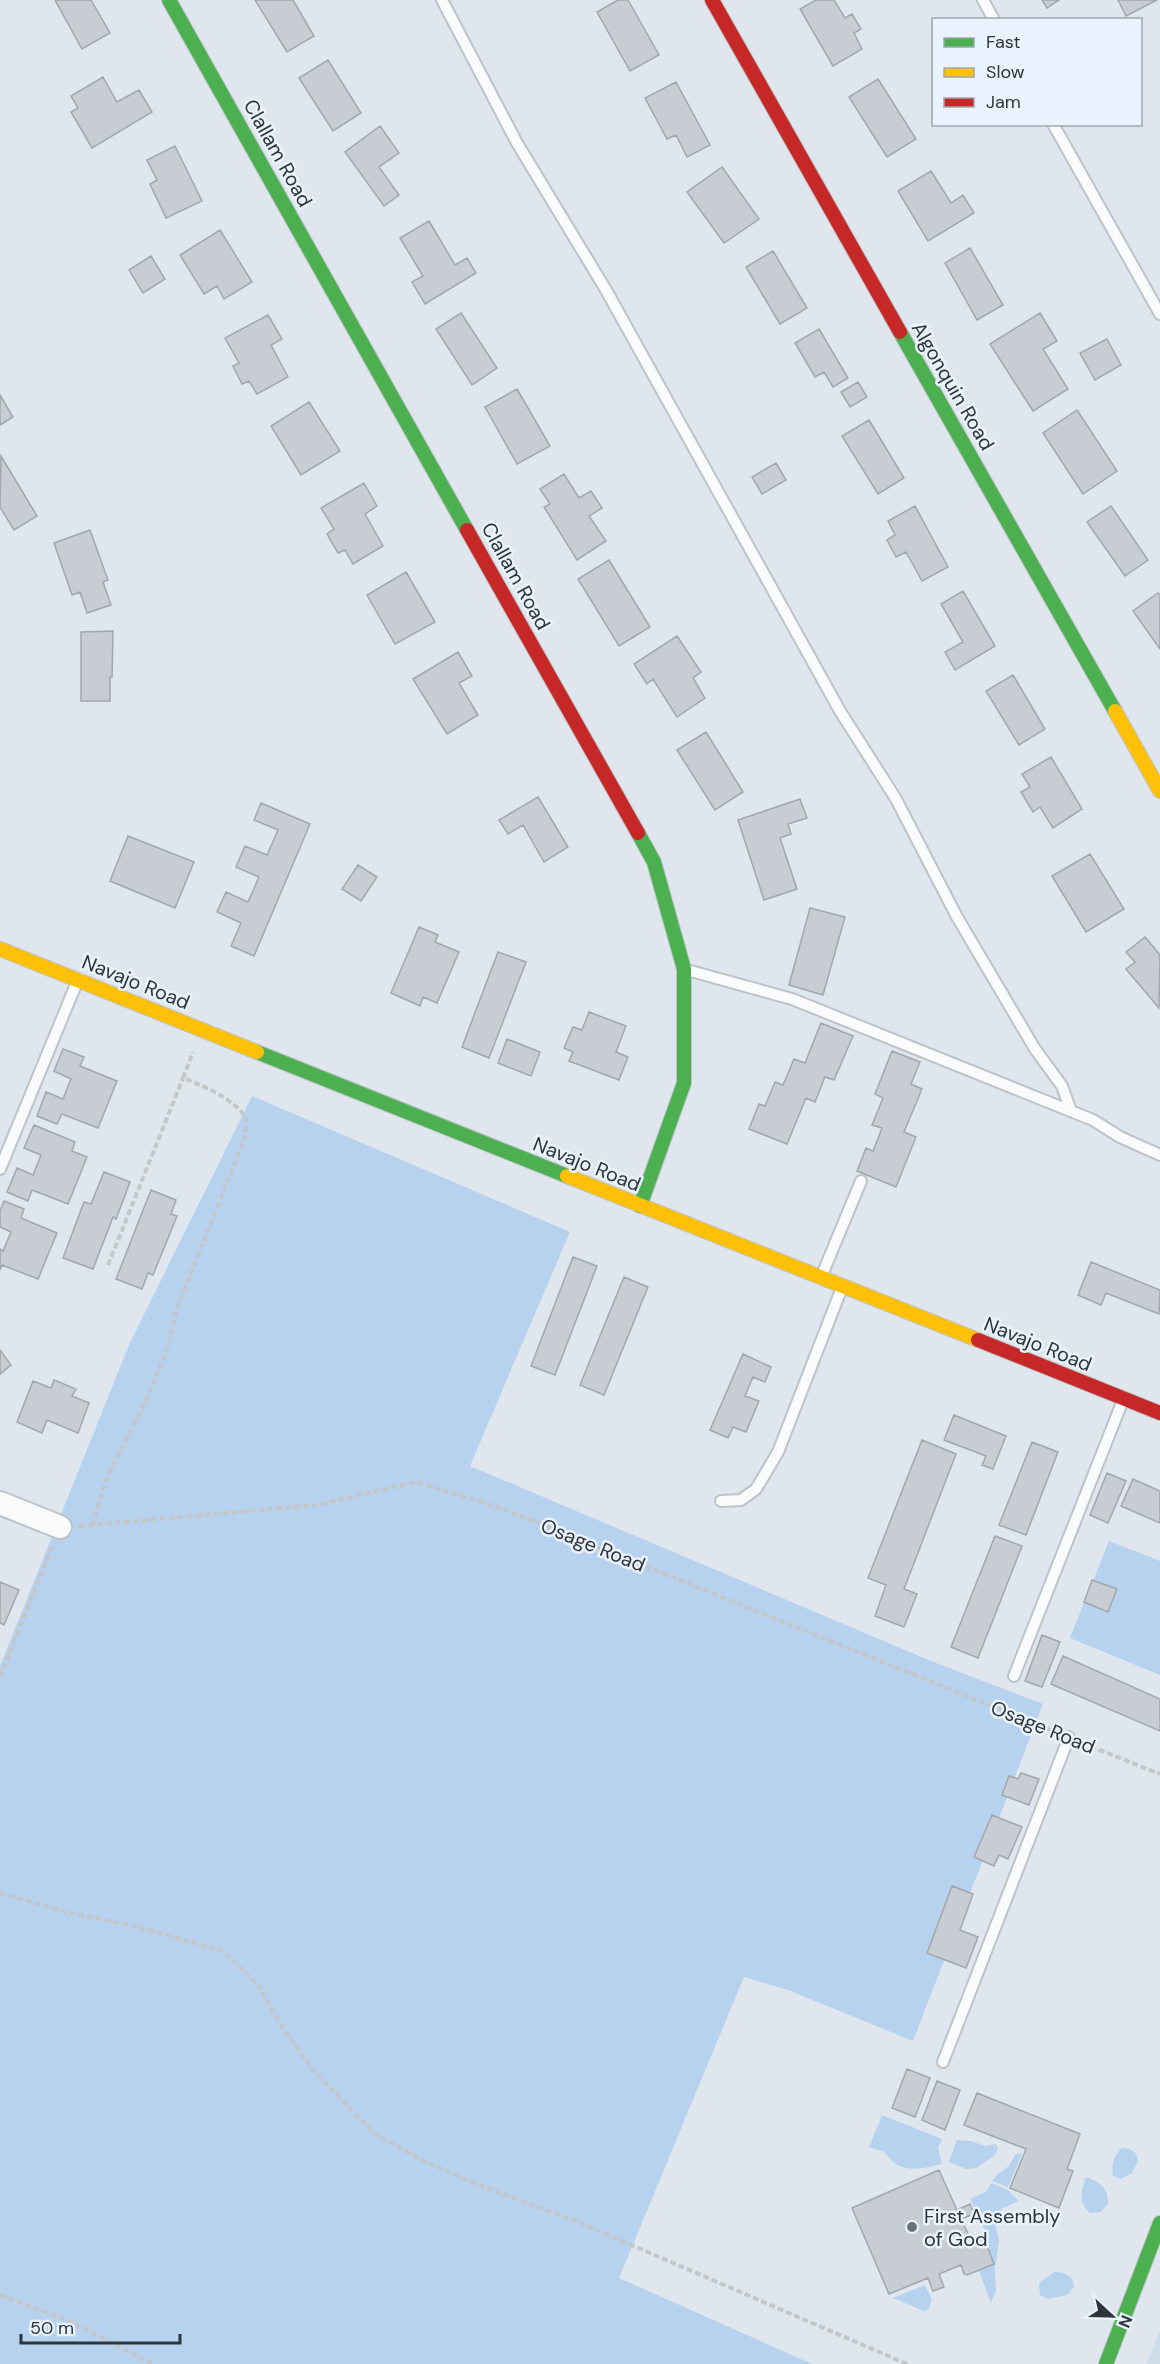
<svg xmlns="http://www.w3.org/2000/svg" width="1160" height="2364" font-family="'DM Sans',sans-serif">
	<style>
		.built { fill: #cfdce9 }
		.green { fill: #b7d2ef }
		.building { fill: #c7cdd3; stroke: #a2a7ad; stroke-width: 1.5 }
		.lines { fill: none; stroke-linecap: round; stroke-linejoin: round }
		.lane-casing { stroke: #bdc3c9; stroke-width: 14 }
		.street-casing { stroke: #bdc3c9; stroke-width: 26 }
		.fast-casing { stroke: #bdc3c9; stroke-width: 16 }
		.slow-casing { stroke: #bdc3c9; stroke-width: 16 }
		.jam-casing { stroke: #bdc3c9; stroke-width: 16 }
		.path { stroke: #c4c7ca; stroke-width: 4; stroke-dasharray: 6 3; stroke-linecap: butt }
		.lane { stroke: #fafbfc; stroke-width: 10 }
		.street { stroke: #fafbfc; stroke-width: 22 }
		.fast { stroke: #4caf50; stroke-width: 14 }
		.slow { stroke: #ffc107; stroke-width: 14 }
		.jam { stroke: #c62828; stroke-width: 14 }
		.poi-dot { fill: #6d7278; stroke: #e9f3fe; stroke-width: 2 }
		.labels { text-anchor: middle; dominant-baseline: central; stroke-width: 5; stroke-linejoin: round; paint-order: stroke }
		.street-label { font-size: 20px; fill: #2f3439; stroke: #e9f3fe }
		.poi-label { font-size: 20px; fill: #2f3439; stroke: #e9f3fe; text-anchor: start }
	</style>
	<rect width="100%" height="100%" fill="#dfe6ed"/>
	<path class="built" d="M1160 2330V2364H1147Z"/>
	<path class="green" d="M252 1096 570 1232 470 1466 931 1661 1043 1704 913 2041 788 1990 744 1977 619 2278 812 2364H0V1666L129 1345Z
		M1109 1541 1160 1561V1675L1070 1638Z
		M882 2115 942 2139 938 2148 942 2164C921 2169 898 2175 885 2152L869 2147Z
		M957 2140 971 2141 985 2146 996 2144 998 2149 994 2156 976 2168 966 2169 949 2162Z
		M1122 2148C1132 2148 1137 2152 1138 2161L1132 2173 1121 2179 1113 2176C1111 2166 1114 2154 1122 2148Z
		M1019 2153 1022 2154 1008 2187 992 2181 998 2174 1009 2166 1015 2155Z
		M1086 2177C1101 2183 1108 2187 1108 2204L1101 2212 1090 2213C1078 2203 1081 2191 1086 2177Z
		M991 2183 1008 2190 1019 2201 1003 2208 998 2214 995 2223 999 2241 995 2268 996 2291 991 2303 979 2271 987 2267C996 2244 979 2220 970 2199L987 2191Z
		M1054 2272C1063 2271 1075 2276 1074 2287L1067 2295 1048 2299 1040 2295 1039 2283Z
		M925 2285 932 2300 928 2310 924 2311 893 2298Z"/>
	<path class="building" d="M55 0H91L110 33 82 49Z
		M255 0H293L314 36 287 52Z
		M618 0H628L659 55 630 71 597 12Z
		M816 0H834L845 18 852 14 861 29 854 33 862 49 833 66 800 9Z
		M1042 0H1059L1047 8Z
		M1118 0H1157L1126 16Z
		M328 60 361 113 333 131 299 78Z
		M103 77 117 102 139 90 152 112 92 148 71 112 78 108 71 96Z
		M878 79 916 139 887 157 849 97Z
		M676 82 710 145 687 157 676 135 667 139 645 98Z
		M380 126 399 153 379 167 399 195 384 206 345 152Z
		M175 146 202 201 166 218 150 184 157 180 147 160Z
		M722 167 759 219 724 243 687 192Z
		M931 171 951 203 963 195 974 213 928 241 898 191Z
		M429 221 455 265 467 258 476 273 425 304 412 282 423 276 400 238Z
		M220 230 252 282 224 299 217 286 204 294 180 255Z
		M970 248 1003 305 977 320 945 263Z
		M773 251 807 308 780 324 746 267Z
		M151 256 165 279 143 293 129 270Z
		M461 313 497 368 472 385 436 329Z
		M1040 313 1057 341 1043 349 1068 389 1033 411 990 344Z
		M268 315 282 339 271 345 288 377 257 394 249 381 242 384 233 366 239 363 225 338Z
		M819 329 848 378 833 387 824 372 815 377 795 343Z
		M1107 339 1121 365 1095 380 1080 353Z
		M858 382 867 397 850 407 841 392Z
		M517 389 550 446 517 464 485 407Z
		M0 395 13 417 0 425Z
		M309 402 340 451 301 475 271 426Z
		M1077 410 1117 471 1083 494 1043 433Z
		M869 420 904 478 878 494 842 436Z
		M1 456 37 516 14 530 0 507Z
		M776 463 786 480 762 494 752 477Z
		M564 474 579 498 591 491 602 508 589 516 606 541 577 560 544 507 550 504 540 489Z
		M364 483 377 506 365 514 383 546 353 564 345 550 338 553 327 534 334 529 321 508Z
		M915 506 948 567 922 581 906 552 896 557 887 540 895 535 888 521Z
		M1111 506 1148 560 1125 576 1087 522Z
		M90 530 108 580 103 582 111 605 87 613 80 592 72 595 54 543Z
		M609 560 650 627 619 646 578 579Z
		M406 572 435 622 395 644 367 595Z
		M963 591 995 646 955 670 945 652 963 642 941 604Z
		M1158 593 1160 595V649L1133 611Z
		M113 631 112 677H110V701H81V632Z
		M677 636 701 672 693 678 705 698 677 717 653 679 647 684 634 664Z
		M458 652 472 676 459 683 478 715 447 734 413 679Z
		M1013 675 1045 729 1019 745 986 691Z
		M706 732 743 792 715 810 677 750Z
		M1051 757 1082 809 1053 828 1040 807 1033 812 1021 792 1030 787 1022 774Z
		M538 797 568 847 544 862 523 825 508 834 499 820Z
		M800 799 807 818 788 824 791 834 780 838 797 889 764 900 738 820Z
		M261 803 310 824 254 956 231 946 241 923 217 912 226 892 248 902 259 877 236 867 245 846 267 855 278 830 254 820Z
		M128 836 194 862 175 908 110 881Z
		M1090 854 1124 909 1086 932 1052 876Z
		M358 865 377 877 361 901 342 889Z
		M810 908 845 917 823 995 789 985Z
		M419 927 438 935 435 942 459 952 437 1003 423 997 420 1006 391 993Z
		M1145 937 1160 955 1159 1008 1126 969 1135 962 1126 952Z
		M498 952 526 962 489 1058 462 1047Z
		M589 1012 626 1026 616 1052 628 1057 619 1080 569 1061 573 1052 564 1048 573 1027 582 1030Z
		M821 1023 853 1036 834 1080 825 1077 815 1102 806 1098 787 1144 749 1129 759 1104 765 1106 775 1082 783 1085 794 1059 805 1063Z
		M507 1039 540 1052 531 1076 498 1063Z
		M63 1049 84 1057 80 1066 117 1081 98 1128 62 1114 57 1124 37 1116 46 1092 63 1099 71 1079 54 1071Z
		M892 1051 920 1062 911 1084 922 1089 904 1132 916 1137 896 1187 857 1171 866 1148 873 1151 882 1128 872 1125 883 1098 875 1094Z
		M34 1125 75 1142 72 1151 87 1157 68 1204 32 1190 28 1201 7 1192 17 1168 33 1175 41 1155 24 1148Z
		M104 1172 130 1182 116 1219 113 1217 93 1269 63 1258 84 1202 91 1204Z
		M151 1190 176 1200 171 1214 177 1216 153 1275 148 1273 142 1289 116 1279Z
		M4 1201 24 1209 21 1218 57 1233 38 1279 2 1265 0 1270V1249L3 1251 11 1232 0 1227V1211Z
		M573 1257 597 1266 555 1375 531 1366Z
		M1091 1262 1160 1290 1159 1314 1106 1293 1101 1305 1078 1295Z
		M624 1277 648 1287 604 1395 580 1385Z
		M0 1350 11 1365 0 1374Z
		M743 1354 771 1367 765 1382 753 1377 745 1396 759 1401 746 1432 733 1427 728 1438 710 1430Z
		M54 1380 76 1389 72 1396 89 1403 78 1433 47 1420 42 1433 17 1422 33 1381 51 1388Z
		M954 1415 1006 1436 993 1469 982 1465 986 1456 944 1440Z
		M922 1440 956 1454 904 1589 917 1594 904 1627 875 1616 886 1585 868 1578Z
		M1032 1442 1058 1452 1026 1535 999 1525Z
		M1107 1473 1126 1481 1108 1523 1090 1515Z
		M1133 1479 1160 1491V1523L1121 1506Z
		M995 1536 1022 1546 978 1658 951 1647Z
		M1092 1580 1117 1589 1108 1612 1084 1602Z
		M0 1582 19 1590 4 1625 0 1623Z
		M1042 1635 1060 1642 1042 1687 1025 1681Z
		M1063 1656 1160 1699V1731L1051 1684Z
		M1021 1773 1039 1779 1029 1805 1002 1795 1009 1776 1018 1779Z
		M992 1815 1022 1827 1008 1859 999 1855 994 1866 974 1857Z
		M952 1886 973 1894 960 1930 978 1937 966 1968 927 1953Z
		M907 2069 930 2078 915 2117 892 2108Z
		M937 2081 960 2090 945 2130 922 2120Z
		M977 2093 1080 2134 1067 2169 1073 2171 1059 2208 1010 2188 1026 2149 964 2125Z
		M939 2170 957 2210 970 2204 974 2214 961 2219 971 2240 983 2235 994 2264 967 2275 964 2274 961 2265 939 2274 944 2287 933 2291 928 2278 889 2294 852 2208Z"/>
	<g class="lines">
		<g class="lane-casing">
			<path id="lane" d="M442 0 517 143 606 290 840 711 896 799 957 917 1035 1049 1062 1086 1071 1111
				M983 0 994 20
				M1053 124 1160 314
				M687 970 792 999 1093 1120 1120 1137 1160 1155
				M0 1169 77 982
				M822 1275 861 1181
				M721 1501 741 1500 756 1489 778 1452 841 1290
				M1014 1676 1123 1400
				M943 2062 1069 1737"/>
		</g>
		<g class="street-casing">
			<path id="street" d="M0 1503 60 1527"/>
		</g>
		<g class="fast-casing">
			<path id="fast" d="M169 0 467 530
				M900 332 1115 711
				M638 833 654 862 684 969V1083L640 1206
				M257 1052 567 1176
				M1106 2364 1160 2223"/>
		</g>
		<g class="slow-casing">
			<path id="slow" d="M1115 711 1160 791
				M0 949 257 1052
				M567 1176 978 1340"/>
		</g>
		<g class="jam-casing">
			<path id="jam" d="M712 0 900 332
				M467 530 638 833
				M978 1340 1160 1413"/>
		</g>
		<path class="path" d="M108 1265 183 1078
			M92 1525 108 1475 144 1405 166 1353 177 1308 245 1138 246 1117C229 1096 207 1088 183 1078L193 1052
			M79 1526 317 1505 416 1482 504 1509 1056 1732
			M0 1677 52 1547
			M1082 1743 1160 1774
			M0 1893 66 1912 138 1927 223 1951 259 1986 281 2025 314 2071 375 2134 424 2161 479 2185 576 2221 907 2364
			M0 2295 74 2323 152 2364"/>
		<use href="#lane" class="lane"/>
		<use href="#street" class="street"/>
		<use href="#fast" class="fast"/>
		<use href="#slow" class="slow"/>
		<use href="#jam" class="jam"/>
	</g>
	<circle class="poi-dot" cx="912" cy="2227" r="6"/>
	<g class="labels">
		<g class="street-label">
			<text transform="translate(278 153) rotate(61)">Clallam Road</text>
			<text transform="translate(953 386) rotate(60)">Algonquin Road</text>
			<text transform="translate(516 576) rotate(61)">Clallam Road</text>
			<text transform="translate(136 982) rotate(22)">Navajo Road</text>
			<text transform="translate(587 1164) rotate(22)">Navajo Road</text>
			<text transform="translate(1038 1344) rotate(22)">Navajo Road</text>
			<text transform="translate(593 1545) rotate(22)">Osage Road</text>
			<text transform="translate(1043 1727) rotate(22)">Osage Road</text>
		</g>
		<g class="poi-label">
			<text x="924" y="2216">First Assembly<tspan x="924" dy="23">of God</tspan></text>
		</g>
	</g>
	<rect x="932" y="18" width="210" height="108" fill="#e9f3fe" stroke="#9fa7af" stroke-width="1.5"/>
	<rect x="944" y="38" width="30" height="9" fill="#4caf50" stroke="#9fa7af" stroke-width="1.5"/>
	<text x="986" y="48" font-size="18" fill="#2f3439">Fast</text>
	<rect x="944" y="68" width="30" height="9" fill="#ffc107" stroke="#9fa7af" stroke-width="1.5"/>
	<text x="986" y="78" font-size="18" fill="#2f3439">Slow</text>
	<rect x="944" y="98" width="30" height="9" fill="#c62828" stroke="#9fa7af" stroke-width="1.5"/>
	<text x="986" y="108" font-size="18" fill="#2f3439">Jam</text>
	<g transform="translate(1112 2316) rotate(112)" stroke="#e9f3fe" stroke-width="4.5" paint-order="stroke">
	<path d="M0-4.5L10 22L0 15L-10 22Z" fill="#2f3439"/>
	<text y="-9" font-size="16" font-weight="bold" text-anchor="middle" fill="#2f3439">N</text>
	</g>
	<path d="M21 2334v9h159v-9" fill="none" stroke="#2f3439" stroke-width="3"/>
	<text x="30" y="2334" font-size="18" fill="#2f3439" stroke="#e9f3fe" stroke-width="4.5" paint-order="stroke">50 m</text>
</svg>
